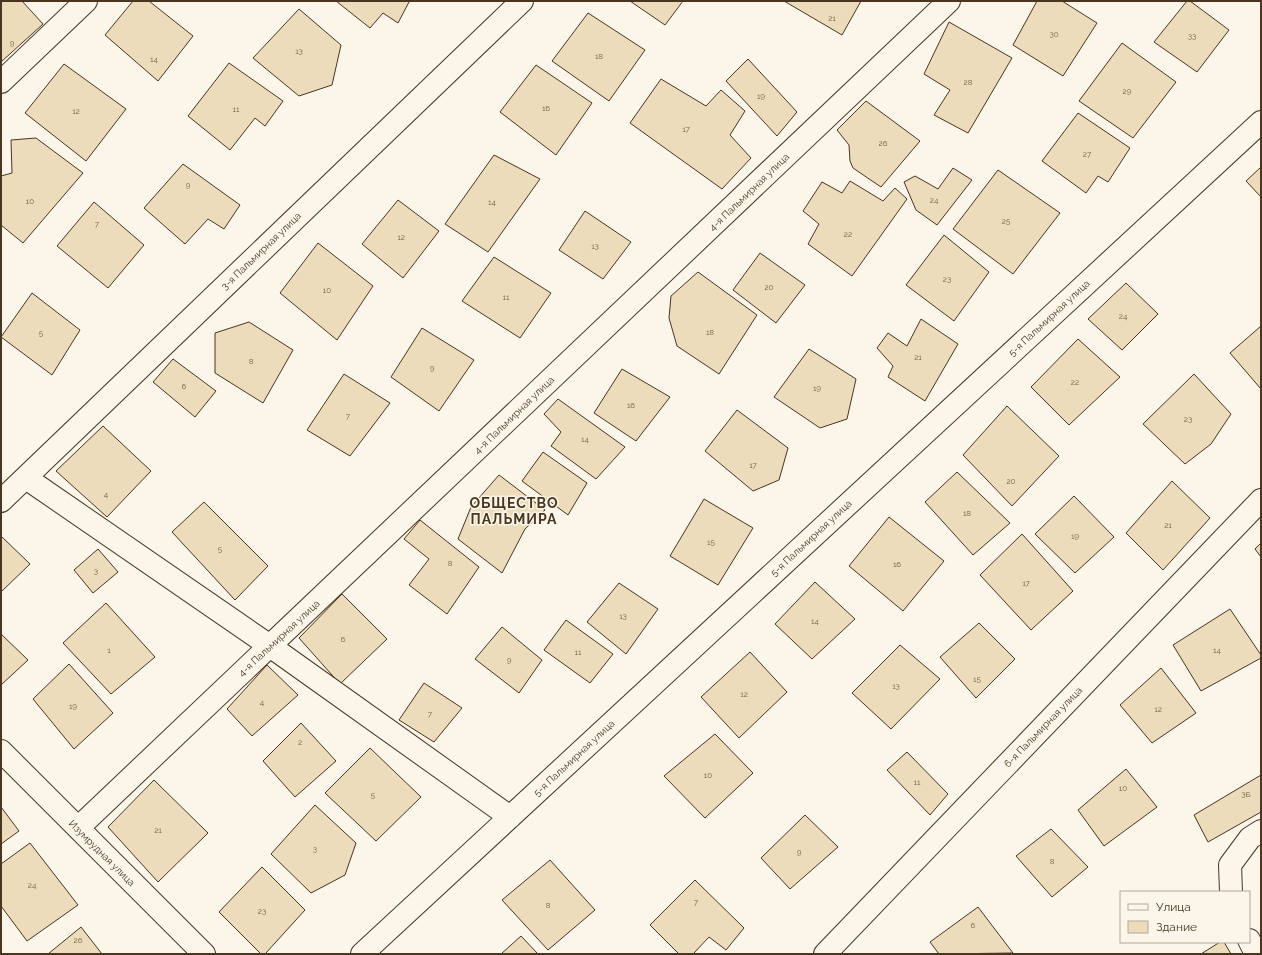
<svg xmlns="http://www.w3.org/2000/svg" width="1262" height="955" font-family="Raleway,sans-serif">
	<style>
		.building { fill: #ecdcbc; stroke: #4a3520 }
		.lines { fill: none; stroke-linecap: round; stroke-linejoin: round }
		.minor-casing { stroke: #4a3520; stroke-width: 24 }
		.minor { stroke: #fbf6e9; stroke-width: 22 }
		.labels { text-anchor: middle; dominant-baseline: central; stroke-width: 3; stroke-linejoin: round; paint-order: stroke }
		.number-label { font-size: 8px; fill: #725f47 }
		.street-label { font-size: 10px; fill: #4a3520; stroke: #fbf6e9 }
		.district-label { font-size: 14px; font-weight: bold; letter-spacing: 1px; fill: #4a3520; stroke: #fbf6e9 }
	</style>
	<rect width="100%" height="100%" fill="#fbf6e9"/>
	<path class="building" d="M1 1H22L43 24 1 62Z
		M133 1H149L193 36 158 81 105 35Z
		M336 1H407L409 2 398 23 383 13 370 28Z
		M630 1H683L665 25Z
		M784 1H861L842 35Z
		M1037 1H1062L1097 23 1063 76 1013 45Z
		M1187 1H1190L1229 30 1197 72 1154 42Z
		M299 9 341 45 332 85 299 96 253 58Z
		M588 13 645 50 609 101 552 61Z
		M949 22 1012 58 968 133 934 115 950 90 924 74Z
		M1122 43 1176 82 1133 138 1079 101Z
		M748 59 797 112 777 136 726 81Z
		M229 63 283 101 265 126 255 118 230 150 188 116Z
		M64 64 126 109 86 161 25 113Z
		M536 65 592 103 556 155 500 112Z
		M661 79 706 106 721 90 745 111 730 135 751 158 722 189 630 123Z
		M866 101 920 141 881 187 853 168 850 161 849 145 837 130Z
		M1078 113 1130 148 1108 182 1098 176 1086 193 1042 161Z
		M36 138 83 173 23 243 1 225V176L12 173 11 140Z
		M494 155 540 179 488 252 445 224Z
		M183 164 240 205 224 229 208 219 185 244 144 208Z
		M1261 167V197L1246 181Z
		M953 168 972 180 937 225 916 210 904 182 915 176 938 189Z
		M998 170 1060 213 1013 274 953 229Z
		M850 181 883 201 895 188 907 199 852 276 808 244 819 224 803 211 822 182 842 193Z
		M398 200 439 231 403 278 362 244Z
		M94 202 144 245 108 288 57 246Z
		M585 211 631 242 603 279 559 250Z
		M944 235 989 272 954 321 906 285Z
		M318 243 373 286 337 340 280 293Z
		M760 253 805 285 776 323 733 290Z
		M494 257 551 293 520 338 462 301Z
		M698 272 757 315 719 374 677 346 669 318 671 296Z
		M1126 283 1158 314 1122 350 1088 319Z
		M32 293 80 330 52 375 1 337Z
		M921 319 958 344 925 401 888 377 893 366 877 348 888 333 907 346Z
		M249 322 293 350 263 403 215 373V333Z
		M1261 326V389L1230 353Z
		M422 328 474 360 439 411 391 377Z
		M1078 339 1120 377 1069 425 1031 387Z
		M809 349 856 379 847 419 820 428 774 397Z
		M173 359 216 391 195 417 153 382Z
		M622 369 670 397 636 441 594 413Z
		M344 374 390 403 350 456 307 430Z
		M1194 374 1231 414 1211 444 1185 464 1143 424Z
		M558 399 625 447 596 479 551 446 561 432 544 414Z
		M1007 406 1059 456 1012 506 963 455Z
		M737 410 788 448 779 480 753 491 705 451Z
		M103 426 151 471 107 517 56 471Z
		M543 452 587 483 568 515 522 481Z
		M957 472 1010 523 973 555 925 502Z
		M499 475 545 510 525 529 502 573 458 539 471 507Z
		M1172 481 1210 518 1163 570 1126 533Z
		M1074 496 1114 537 1075 573 1035 534Z
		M704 499 753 528 718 585 670 556Z
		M204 502 268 566 235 600 172 532Z
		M889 517 944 561 903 611 849 566Z
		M420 520 479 567 447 614 409 585 429 559 404 539Z
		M1022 534 1073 591 1031 630 980 575Z
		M1 536 30 564 1 592Z
		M1261 543V557L1255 549Z
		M98 549 118 572 93 593 74 570Z
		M815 582 855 619 812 659 775 624Z
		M619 583 658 609 626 654 587 622Z
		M342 594 387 639 340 684 299 638Z
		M106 603 155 657 111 694 63 643Z
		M1230 609 1261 655V658L1201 691 1173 645Z
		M566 620 613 654 590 683 544 650Z
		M979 623 1015 659 976 698 940 657Z
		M502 627 542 660 519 693 475 659Z
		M1 634 28 660 1 685Z
		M900 645 940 679 891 729 852 693Z
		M750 652 787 692 739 738 701 697Z
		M69 664 113 713 74 749 33 699Z
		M267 665 298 695 252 736 227 709Z
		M1161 668 1196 713 1152 743 1120 705Z
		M424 683 462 708 434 742 399 720Z
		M301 723 336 761 295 797 263 761Z
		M715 734 753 773 705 818 664 776Z
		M370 748 421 797 376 841 325 793Z
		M907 752 948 794 930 815 887 770Z
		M1126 769 1157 807 1104 846 1078 810Z
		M1261 775V812L1208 842 1194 815Z
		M154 780 208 833 158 882 108 827Z
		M315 805 356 843 345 875 311 893 271 854Z
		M1 807 19 831 1 844Z
		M805 815 838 847 790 889 761 858Z
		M1051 829 1088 867 1052 897 1016 856Z
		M30 843 78 905 27 941 1 906V864Z
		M550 860 595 910 548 950 502 900Z
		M262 867 305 910 265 954H261L219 912Z
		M695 880 744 928 726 950 709 937 693 954H679L650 925Z
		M978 907 1013 953 939 954 930 942Z
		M81 927 102 954H48Z
		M521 936 538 954H501Z
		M1220 942H1224L1231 954H1201Z"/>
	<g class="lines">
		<g class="minor-casing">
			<path id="minor" d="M1 82 86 1
				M26 478 270 646 510 817
				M1 501 522 1
				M1 751 204 954
				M78 828 949 1
				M1231 892 1230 865 1250 838 1261 831
				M1249 940 1256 954
				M362 954 1261 122
				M825 954 1261 500"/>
		</g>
		<use href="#minor" class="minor"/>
	</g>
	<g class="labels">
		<g class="number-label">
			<text x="832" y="18">21</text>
			<text x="1054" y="34">30</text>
			<text x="1192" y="36">33</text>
			<text x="12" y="43">9</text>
			<text x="299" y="51">13</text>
			<text x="599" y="56">18</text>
			<text x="154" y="59">14</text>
			<text x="968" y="82">28</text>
			<text x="1127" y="91">29</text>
			<text x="761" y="96">19</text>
			<text x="546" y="108">16</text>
			<text x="236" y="109">11</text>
			<text x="76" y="111">12</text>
			<text x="686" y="129">17</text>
			<text x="883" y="143">26</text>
			<text x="1087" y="154">27</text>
			<text x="188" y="185">9</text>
			<text x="934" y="200">24</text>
			<text x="30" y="201">10</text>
			<text x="492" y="202">14</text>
			<text x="1006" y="221">25</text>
			<text x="97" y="224">7</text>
			<text x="848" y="234">22</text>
			<text x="401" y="237">12</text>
			<text x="595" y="246">13</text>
			<text x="947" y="279">23</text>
			<text x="769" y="287">20</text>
			<text x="327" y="290">10</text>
			<text x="506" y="297">11</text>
			<text x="1123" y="316">24</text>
			<text x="710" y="332">18</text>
			<text x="41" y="333">5</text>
			<text x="918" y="357">21</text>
			<text x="251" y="361">8</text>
			<text x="432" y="368">9</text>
			<text x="1075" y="382">22</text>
			<text x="184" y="386">6</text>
			<text x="817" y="388">19</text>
			<text x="631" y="405">16</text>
			<text x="348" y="416">7</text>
			<text x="1188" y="419">23</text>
			<text x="585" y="439">14</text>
			<text x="753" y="465">17</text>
			<text x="1011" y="481">20</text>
			<text x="106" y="494">4</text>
			<text x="967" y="513">18</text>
			<text x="1168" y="525">21</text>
			<text x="1075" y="536">19</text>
			<text x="711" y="542">15</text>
			<text x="220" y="549">5</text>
			<text x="450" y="563">8</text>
			<text x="897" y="564">16</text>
			<text x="96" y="571">3</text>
			<text x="1026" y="583">17</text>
			<text x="623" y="616">13</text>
			<text x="815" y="621">14</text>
			<text x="343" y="639">6</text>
			<text x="109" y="650">1</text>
			<text x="1217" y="650">14</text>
			<text x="578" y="652">11</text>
			<text x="509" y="660">9</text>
			<text x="977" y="679">15</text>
			<text x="896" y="686">13</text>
			<text x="744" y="694">12</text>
			<text x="262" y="702">4</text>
			<text x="73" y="706">19</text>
			<text x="1158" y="709">12</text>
			<text x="430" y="714">7</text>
			<text x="300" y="742">2</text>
			<text x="708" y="775">10</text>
			<text x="917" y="782">11</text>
			<text x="1123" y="788">10</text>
			<text x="1246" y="794">3Б</text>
			<text x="373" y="795">5</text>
			<text x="158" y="830">21</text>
			<text x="315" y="849">3</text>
			<text x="799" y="852">9</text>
			<text x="1052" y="861">8</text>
			<text x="32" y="885">24</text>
			<text x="696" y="902">7</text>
			<text x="548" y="905">8</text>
			<text x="262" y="911">23</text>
			<text x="973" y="925">6</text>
			<text x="78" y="940">26</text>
		</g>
		<g class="street-label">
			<text transform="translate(749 192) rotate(-44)">4-я Пальмирная улица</text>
			<text transform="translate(261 251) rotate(-44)">3-я Пальмирная улица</text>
			<text transform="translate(1049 318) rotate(-43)">5-я Пальмирная улица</text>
			<text transform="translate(514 415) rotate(-44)">4-я Пальмирная улица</text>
			<text transform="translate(811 538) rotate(-43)">5-я Пальмирная улица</text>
			<text transform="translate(279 638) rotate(-43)">4-я Пальмирная улица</text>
			<text transform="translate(1043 727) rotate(-46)">6-я Пальмирная улица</text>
			<text transform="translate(574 758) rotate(-43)">5-я Пальмирная улица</text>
			<text transform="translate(102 853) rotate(45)">Изумрудная улица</text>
		</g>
		<g class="district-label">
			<text x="514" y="503">ОБЩЕСТВО<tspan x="514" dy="16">ПАЛЬМИРА</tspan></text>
		</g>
	</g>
	<rect width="1262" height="955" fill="none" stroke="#4a3520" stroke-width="4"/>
	<rect x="1120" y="891" width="130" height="52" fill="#fbf6e9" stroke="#b4a999"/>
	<rect x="1128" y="904" width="20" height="6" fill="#fbf6e9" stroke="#b4a999"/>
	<text x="1156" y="911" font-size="12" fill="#4a3520">Улица</text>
	<rect x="1128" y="921" width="20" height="12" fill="#ecdcbc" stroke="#b4a999"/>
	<text x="1156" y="931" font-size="12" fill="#4a3520">Здание</text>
</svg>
